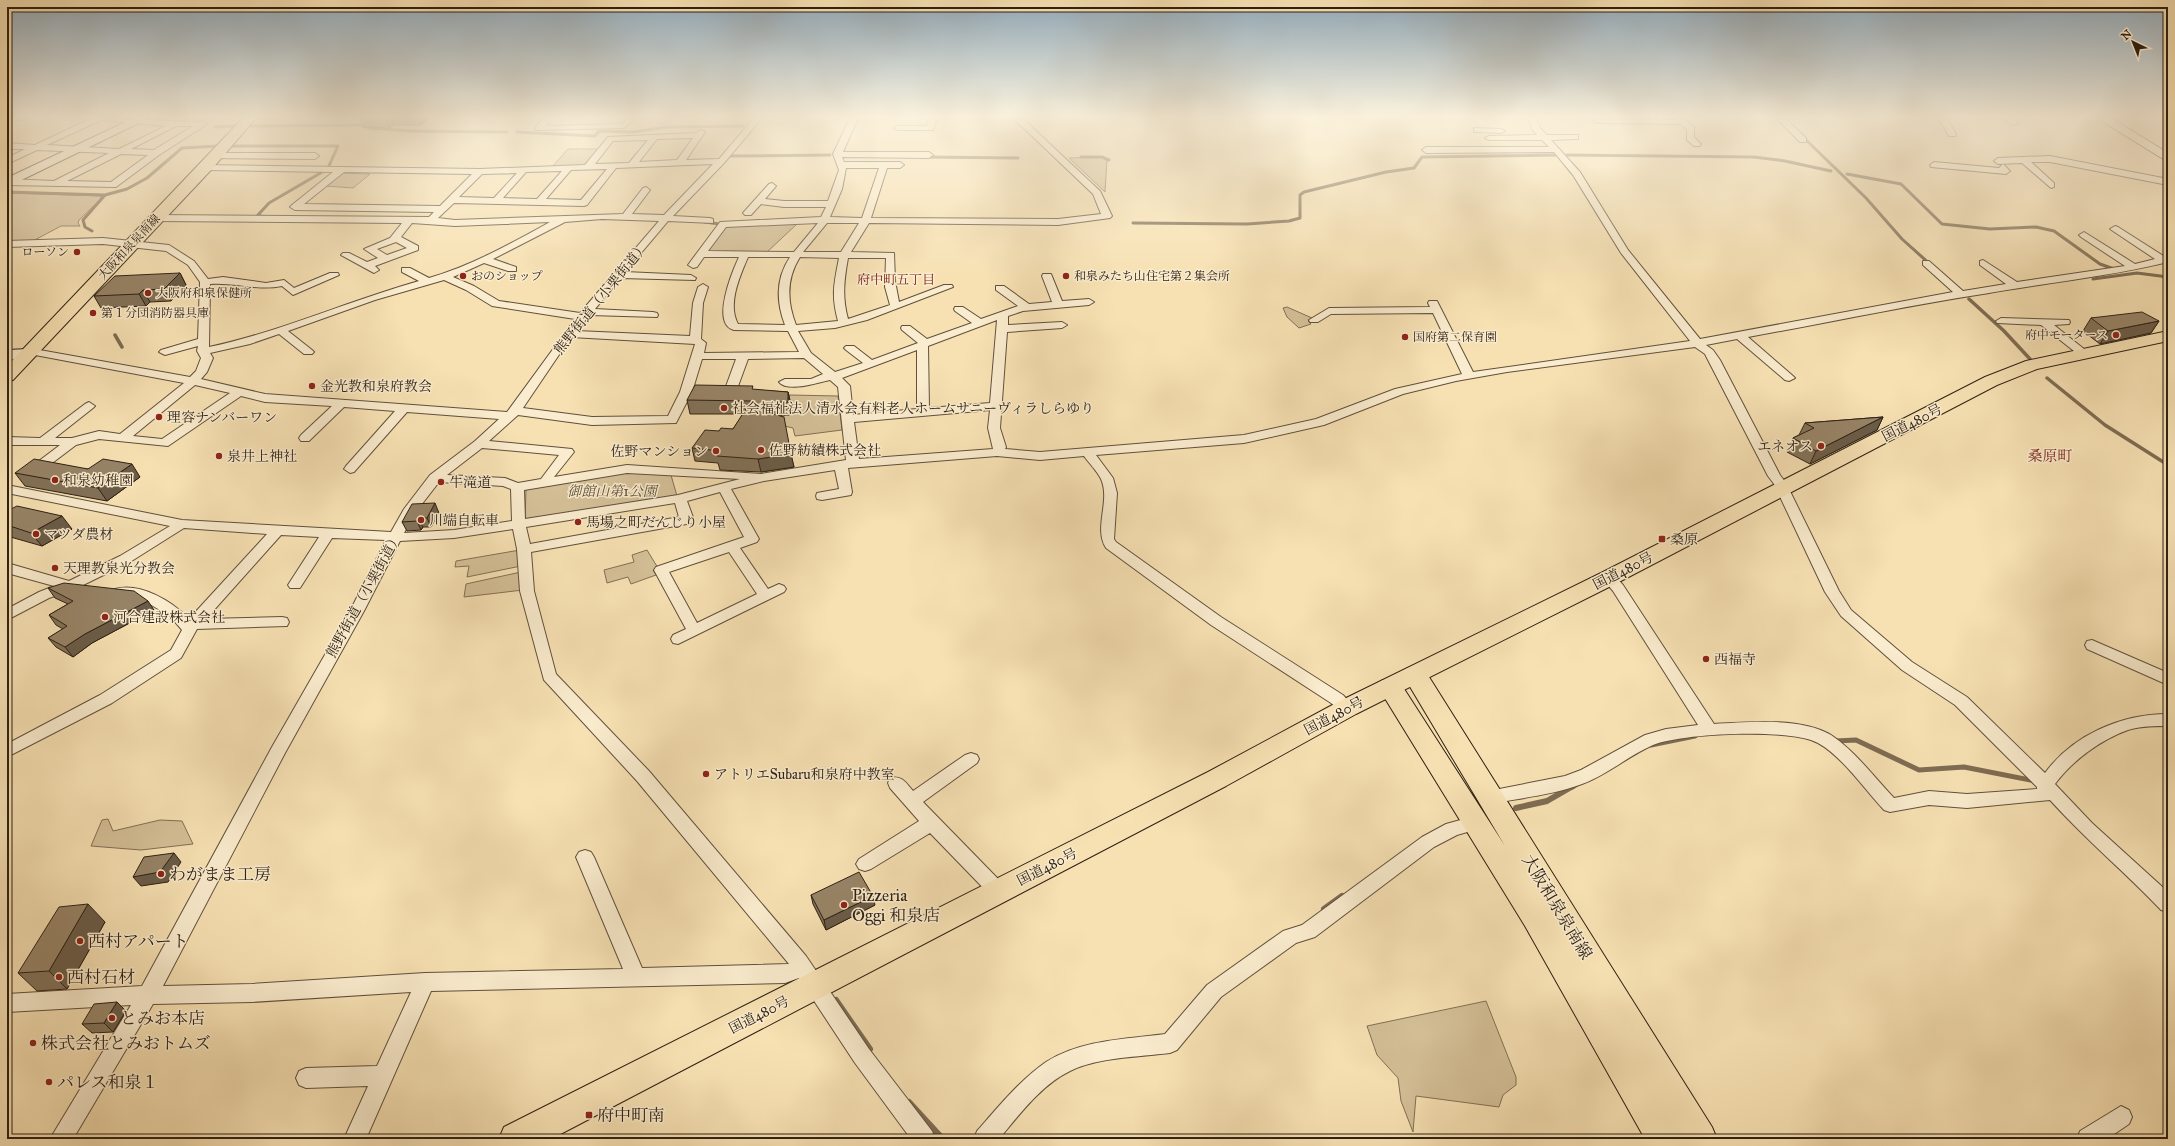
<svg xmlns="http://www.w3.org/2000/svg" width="2175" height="1146" font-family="'IM FELL Great Primer','Noto Serif JP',serif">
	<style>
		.green { fill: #d5c098; stroke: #827056 }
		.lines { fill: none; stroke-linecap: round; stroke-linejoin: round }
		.stream-far3 { stroke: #7e6c53; stroke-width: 3 }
		.stream-far2 { stroke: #7e6c53; stroke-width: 3.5 }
		.stream-far1 { stroke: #7e6c53; stroke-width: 5 }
		.stream { stroke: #7e6c53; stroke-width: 6 }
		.street-casing { stroke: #60503c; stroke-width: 2 }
		.secondary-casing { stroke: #2e2014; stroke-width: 2 }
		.primary-casing { stroke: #2e2014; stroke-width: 2 }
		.highway-casing { stroke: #2e2014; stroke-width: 2 }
		.street { fill: #faecce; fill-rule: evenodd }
		.secondary { fill: #faecce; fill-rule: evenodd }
		.primary { fill: #f7e1b3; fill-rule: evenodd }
		.highway { fill: #f7e1b3; fill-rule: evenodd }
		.wall { fill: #827259; stroke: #2e2014 }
		.shaded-wall { fill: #6a5c48; stroke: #2e2014 }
		.building { fill: #978467; stroke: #2e2014 }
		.poi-dot { fill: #8f2418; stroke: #faecce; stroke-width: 1.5 }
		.labels { text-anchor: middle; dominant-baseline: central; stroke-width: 3; stroke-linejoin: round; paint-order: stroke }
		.far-street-label { font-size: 12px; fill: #2e2014; stroke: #faecce }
		.far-poi-label { font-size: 12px; fill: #2e2014; stroke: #faecce; text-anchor: start }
		.far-neighbourhood-label { font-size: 13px; fill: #7a1f14; stroke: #faecce }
		.street-label { font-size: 14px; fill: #2e2014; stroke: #faecce }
		.poi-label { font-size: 14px; fill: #2e2014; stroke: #faecce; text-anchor: start }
		.park-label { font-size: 14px; font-style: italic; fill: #60503c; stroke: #faecce }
		.neighbourhood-label { font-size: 15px; fill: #7a1f14; stroke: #faecce }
		.near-poi-label { font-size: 17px; fill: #2e2014; stroke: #faecce; text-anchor: start }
		.near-street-label { font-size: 17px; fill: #2e2014; stroke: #faecce }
	</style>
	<rect width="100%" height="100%" fill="#f7e1b3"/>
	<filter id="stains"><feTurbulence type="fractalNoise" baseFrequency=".005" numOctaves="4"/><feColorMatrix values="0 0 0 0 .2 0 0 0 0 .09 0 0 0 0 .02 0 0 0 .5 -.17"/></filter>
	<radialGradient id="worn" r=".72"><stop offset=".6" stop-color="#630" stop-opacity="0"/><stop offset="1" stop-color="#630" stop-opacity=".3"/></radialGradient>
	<path class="green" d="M568 149H598L585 165 552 167Z
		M1102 157 1107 159 1105 192 1069 158Z
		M341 173 370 174 353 188 325 186Z
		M7 193 101 196V199L79 220 78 223 80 226H61L31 242H7Z
		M798 223 766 253H704L723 227Z
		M1287 307 1312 318 1308 321 1311 324 1299 328 1287 317 1283 308Z
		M693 393 838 396 842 430 795 436 793 428 780 425 789 405Z
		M623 472 671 475 677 496 525 522 526 489Z
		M520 550 521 566 467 577 469 566 455 567 456 561Z
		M647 550 658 568 653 570 656 575 631 584 628 577 607 583 604 570 634 562 632 555Z
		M521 572 523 590 464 597 466 584Z
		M108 819 113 831 160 820 182 821 193 844 141 850 91 846 102 820Z
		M1486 1001 1516 1077V1085L1503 1095 1499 1107 1416 1096 1413 1132 1401 1101 1398 1078 1377 1055 1367 1026Z"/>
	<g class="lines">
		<path class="stream-far3" d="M250 126 362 125 368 128 410 131 507 132
			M215 127 236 126
			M517 132 595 136 599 131 633 132 667 127 743 126
			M1802 136 1866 198 1902 239 1931 265
			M233 146H338L328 168
			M1567 155 1754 157 1785 161 1831 171
			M730 156 830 155
			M926 157 1018 158
			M1081 157H1102L1109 160
			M1847 174 1901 184 1942 224 1990 229 2036 227 2054 231 2100 264 2114 269
			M7 192 105 195 127 189 147 178 182 148 217 146
			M261 216H257L269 203 324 171
			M705 222 719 224
			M1133 223 1247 224 1289 221 1300 218V195L1304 192 1386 172 1414 168 1422 157 1558 155
			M92 231 85 227 83 220 105 195
			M2093 279 2137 273 2168 277"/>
		<path class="stream-far2" d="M1969 299 2004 331 2030 359
			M115 335 122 347
			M2047 378 2105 425 2168 465"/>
		<path class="stream-far1" d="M1835 741 1856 740 1919 770 1964 767 2035 781
			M1651 745 1695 736
			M1572 787 1577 784"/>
		<path class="stream" d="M1516 808 1547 801 1573 786
			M1324 909 1342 896
			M836 1000 870 1049 866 1052
			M909 1102 943 1139"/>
		<g class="street-casing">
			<path id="street" d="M7 118H26L22 120H7Z
				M92 118 203 122 207 124 159 155 116 187 7 185V179L54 181 109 153 37 150 7 164V158L25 149H7V143L35 145ZM101 120H103L166 126 119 149 47 145ZM176 126H193L154 150 131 149ZM121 154 148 155 111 182 67 181Z
				M544 118H552L546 126 622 124 627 118H635L624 128 536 130 535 128Z
				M662 118H671L662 124 658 122Z
				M754 118H762L724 163 673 216 710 218 713 219V223L668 221 625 272 691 275 696 278 695 280 621 278 595 309 653 312 657 313 658 315 657 317 590 315 576 331 690 336 693 303 698 287 703 284 708 287 703 303 701 339 706 343 704 353 799 352 788 331 734 330C710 324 733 270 739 257H704L697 267 693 268 688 265 720 222 821 217 826 207H784L761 204 751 215H745L743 213 769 184 772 183 776 186 765 199 784 201H828L839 170 833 154 850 118H858L843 152H929L933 155 929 158 842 157 844 162H900L904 165 900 168H887L871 218 1058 219 1101 214 1093 194 1013 118H1022L1100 191 1112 216 1110 218 1058 225 869 223 851 252 894 253 895 281 899 302 944 285H952L953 287 867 320 835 328 798 331 811 353 835 372 863 363 846 350 844 348 846 346H854L872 360 918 343 902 330 901 328 902 326H910L927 339 972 323 955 311 954 309 955 307H963L981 319 1018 306 996 290V286H1004L1029 304 1052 302 1042 276 1043 274H1051L1062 301 1089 299 1094 302 1089 305 1023 311 1008 316V325L1062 322 1067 325 1062 328 1007 332 1000 428 1006 447 1005 449 1040 452 1244 435 1316 419 1395 389 1462 374 1433 313 1331 314 1318 322H1310L1309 320 1329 308 1430 307 1428 303 1429 301H1437L1473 372 1690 341 1621 253 1573 175 1554 152 1426 153 1422 150 1426 147H1549L1542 140H1489L1485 138 1489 136 1537 135 1532 129 1528 118H1536L1540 128 1547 135H1578V139H1575L1551 140 1580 172 1628 250 1700 339 1953 292 1923 265V261H1929L1963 291 2006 284 1980 265V261L1983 260 2017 282 2125 266 2081 237 2079 235 2084 232 2135 264 2155 259 2110 229 2115 226 2118 227 2165 257 2168 256V262C2107 277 2044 283 1983 294 1905 306 1826 323 1748 337L1793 376 1795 378 1789 381 1785 380 1737 339 1706 345 1713 350 1720 360 1780 475 1786 483 1839 591 1851 610 1912 662 1967 697 2045 773C2073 735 2121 714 2168 714V726C2155 726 2140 726 2128 730 2100 740 2072 761 2055 784L2092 823 2168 892V912L2161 910C2125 872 2085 839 2050 800L1967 808 1929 805 1890 812 1884 810C1865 790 1842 756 1818 743 1791 728 1682 733 1653 745 1628 756 1607 775 1582 784 1552 795 1521 798 1490 804L1484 802 1482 797 1484 792 1565 776 1581 770 1645 735 1666 729 1698 725 1613 591 1602 578 1604 575C1614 572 1617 578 1623 585L1714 724C1747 722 1802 717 1831 735 1855 751 1874 777 1894 798L1929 791 1967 794 2037 789V787L1955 705 1902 670 1841 616 1825 592 1774 484 1768 476 1708 360 1705 354 1695 347 1507 372 1456 381 1403 394 1324 425 1244 443 1096 455 1113 478 1117 493 1114 539 1116 542 1221 617 1343 695 1355 708 1353 712C1343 715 1338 709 1331 703L1211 625 1106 548C1093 528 1111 501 1101 479 1097 471 1089 463 1084 456L1040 460 997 456 848 468 852 492 851 495 822 500 817 499 816 496 817 493 839 489 835 470 764 481 731 489 759 539 757 542 740 548 768 589 779 584 784 586 786 589 784 592 678 644 673 643 671 639 673 635 686 629 654 570 656 567 744 537 720 492 687 501 694 520 692 523 531 552 534 591 556 674 649 771 806 956 869 1049 932 1131 935 1139H911L855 1063 799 978 785 983 431 991 366 1139H344L368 1086 306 1088 299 1085 296 1078 299 1071 306 1068 377 1066 411 992 252 1002 153 1004 73 1139H50L131 1005 7 1012V994L142 986 272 747 350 611 386 540 332 538 300 588H290L288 585 319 537 281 535 206 619 282 617 287 618 289 622 287 626 197 629 181 658 112 703 7 757V744L100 695 171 650 182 630 170 616 141 599 115 595 113 592 115 589C140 582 172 601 189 619L267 534 184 528 130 562 75 589 49 598 7 620V609L39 592 54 586 7 573V563L69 581 120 556 170 526 7 493V485L182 520 391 532 404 509 430 475 475 441 499 419 407 412 354 472 350 473 344 469 346 466 395 411 344 407 309 441H301L299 438 301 435 332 406 265 402 241 396 168 446 99 439 76 445 35 476H27L25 473 27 470 60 445H7V437L40 438 85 404 89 402 95 406 93 408 55 438H72L99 431 120 434 184 383 35 355 28 357 22 354 34 349 190 377 196 371 201 358 197 351 198 346 165 355 159 352 161 350 198 339 200 282 188 265 166 251 103 244 7 247V241L103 238 169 245 194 261 208 279 223 277 266 283 284 280 294 288 330 273H338L339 275 293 295 282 286C257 291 234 282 210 284L209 347C280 332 348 301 419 281L402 272V268H410L429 278C471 266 512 243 550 222L455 226 412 223 401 237 418 246V250L375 266 379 270 374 273 341 255 343 253H349L367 262 378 258 364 249 390 238 402 223 155 221 150 218 155 215 429 217 434 212 295 210 290 207 292 205 333 172 206 170 203 169V165L480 169 585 165 608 137 696 133 701 130 705 132 686 160 719 159ZM693 138 677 160 639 162 657 139ZM648 140 629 163 595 164 613 141ZM713 164 664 215 632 214 650 190 646 187 643 188 623 214 455 220 438 218 454 203 584 206 587 205 616 168ZM846 168H879L862 218 830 217 842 189ZM607 169 581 200 546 199 571 170ZM562 171 537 199 503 198 526 172ZM344 172 472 174 440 206 304 204ZM517 173 494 198 459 197 482 174ZM602 219 659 221 580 313 499 301 474 286 453 277 484 263 508 271H516V267L493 259 565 222ZM818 223 794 252 708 251 726 227ZM827 223H859L841 252H803ZM396 242 407 248 387 255 377 249ZM748 257H790C776 278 776 302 785 325L738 324C727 304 740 276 748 257ZM800 257 839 258C834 284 831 295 838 321L796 325C787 302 786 279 800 257ZM848 258H886L885 287 890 305 848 319C842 297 844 280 848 258ZM444 280 466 290 492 306 575 319 507 412 265 394 201 379 207 372 213 358 210 353 250 344 279 334 304 354H312L314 352 312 350 288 331 375 300ZM997 320 990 403 929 408 928 346ZM571 337 695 344 680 392 668 416 592 417 523 408ZM917 350V409L853 415 850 386 842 378ZM804 358 823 374 811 379H785L779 382C788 393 819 382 830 380L838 387 846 460 761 474 627 465 554 477 574 452 572 449 489 441 518 415 592 425 676 423 692 392 702 359H736L725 389 731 392 737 389 748 359ZM195 385 230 393 162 439 133 436ZM990 410 988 428 993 449 859 459 854 422ZM482 448 559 455 541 479 518 483 505 478 447 475ZM627 473 740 479 678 495 525 519 524 490ZM439 482 503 486 511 489 512 521 454 530 404 533 415 513ZM675 503 679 517 530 544 526 527ZM513 529 517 549 520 591 544 680 637 781 789 964 642 968 594 857 591 852 585 850 579 852 576 857 623 969 425 973 252 984 163 986 285 753 364 611 400 541 454 538ZM729 552 757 594 697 623 669 572Z
				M929 118H937L933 130H898L894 128 898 126H927Z
				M1674 118H1683L1694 127V137L1701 144 1700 146H1694L1687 140V130L1681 124 1598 123 1594 121 1598 119 1675 120Z
				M1776 118H1785L1806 138V142H1800Z
				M1938 118H1946L1956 134 1955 136H1949Z
				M2003 118H2013L2019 123 2012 125Z
				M1474 128 1501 129 1505 131 1501 133 1477 132H1474Z
				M215 153H315L319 156 315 159 212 158V154Z
				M2050 156 2168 179V185L2050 162H2031L2054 183V187L2051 188 2022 163 1998 164 1994 161 1998 158Z
				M1934 162 1999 168 2003 164 2010 171 2006 174 1931 167 1930 165Z
				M2001 318 2069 320 2070 322 2069 324 2054 325 2089 353 2087 355H2079L2041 325 1997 323 1996 321Z
				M2092 640 2168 673V685L2087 649 2085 645 2087 641Z
				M971 753 977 755 979 759 977 763 923 802 1005 886 1008 892 1005 898 999 900 993 898 930 833 871 869 865 871 859 869 856 864 859 859 919 821 890 788 888 783 890 778C902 775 906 783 913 791L965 755Z
				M1475 816 1481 818 1484 823 1481 828 1457 835 1434 847 1315 937 1296 943 1221 997 1177 1050 1170 1053C1138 1057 1099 1057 1070 1071 1041 1085 1019 1115 999 1139H974L977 1131C998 1107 1020 1080 1046 1062 1080 1040 1126 1039 1165 1034L1207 985 1283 931 1302 925 1422 837 1446 824Z
				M2121 1106 2129 1110 2132 1117 2129 1124 2107 1139H2077L2080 1131Z"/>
		</g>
		<g class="secondary-casing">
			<path id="secondary" d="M134 118H149L7 187V178Z
				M2097 118H2111L2168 153V162Z
				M28 349 34 351 36 354 34 357 7 360V350Z"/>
		</g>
		<g class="primary-casing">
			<path id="primary" d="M243 118H256L211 170 13 380 7 381V366Z
				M1415 666 1424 669 1712 1127 1717 1139H1645L1525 926 1378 687 1381 681 1390 678 1399 681 1505 846 1403 675 1406 669Z"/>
		</g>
		<g class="highway-casing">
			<path id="highway" d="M2168 331V341L2037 369 1997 385 1617 583 1356 714 1226 786 551 1139H499L504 1127 1208 772 1338 702 1601 573 1985 377 2026 361Z"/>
		</g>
		<use href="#street" class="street"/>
		<use href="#secondary" class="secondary"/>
		<use href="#primary" class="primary"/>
		<use href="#highway" class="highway"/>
	</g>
	<path class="wall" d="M360 118H429L421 125H394L389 128 363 127Z
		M180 273 186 285 171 301 150 302 146 306 101 308 94 296Z
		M2091 318 2159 321 2151 333 2100 344 2083 331Z
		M754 390 788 392 791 405 790 415H782L781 416 794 467 761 472 720 470 718 463 695 461 692 448 719 431 733 429 743 414H690L687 400Z
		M1883 417 1877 430 1810 464 1787 452 1793 438 1799 435 1805 423Z
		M88 469 140 477 107 501 25 486 15 473Z
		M7 511 72 529 42 546 7 536Z
		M439 513 431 527H423L421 530 407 531 402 522Z
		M48 588 154 610 92 643 73 657 56 647 48 638 63 629 56 625 49 615 68 604 55 598Z
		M811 895 875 905 826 930 813 904Z
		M105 922 67 989 37 991 18 973Z
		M117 1002 126 1011 113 1032 92 1033 82 1024Z"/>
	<path class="shaded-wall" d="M385 118H391L394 125 389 128Z
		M418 118H429L421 125Z
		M180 273 186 285 171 301 164 289Z
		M143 290 150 302 146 306 139 294Z
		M2159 321 2151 333 2100 344 2108 331Z
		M788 392 791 405 790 415 788 402Z
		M780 402 782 415 776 427 773 414Z
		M1883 417 1877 430 1810 464 1816 451Z
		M791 454 794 467 761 472 758 459Z
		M132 464 140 477 107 501 98 488Z
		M435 503 439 513 431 527 427 518Z
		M62 516 72 529 42 546 31 533Z
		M418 518 423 527 421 530 417 521Z
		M148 601 154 610 92 643 73 657 65 647 85 634Z
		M174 853 181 862 168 882 141 886 133 877Z
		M873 896 875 905 826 930 824 920Z
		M88 904 105 922 67 989 49 971Z
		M117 1002 126 1011 113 1032 104 1023Z"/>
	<path class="building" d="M180 273 164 289 143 290 139 294 94 296 115 276Z
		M2142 312 2159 321 2108 331 2091 318Z
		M695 385 753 386 752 389 788 392V402H780L773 414 784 417 791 454 758 459 717 456 720 451 692 448 705 430 719 431 721 428 733 429 751 401 687 400Z
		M1883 417 1816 451 1793 438 1814 428 1805 423Z
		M34 459 88 469 103 459 132 464 98 488 15 473Z
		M435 503 427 518H418L417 521 402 522 412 504Z
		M17 506 62 516 31 533 7 525V511Z
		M64 583 134 591 148 601 85 634 65 647 48 638 67 626 49 615 73 601 48 588Z
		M174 853 160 872 133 877 144 857Z
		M859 872 873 896 824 920 811 895Z
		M88 904 49 971 18 973 59 907Z
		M117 1002 104 1023 82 1024 94 1004Z"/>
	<linearGradient id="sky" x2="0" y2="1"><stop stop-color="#93acbd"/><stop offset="0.42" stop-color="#fbf2dd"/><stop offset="1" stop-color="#fbf2dd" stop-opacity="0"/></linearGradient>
	<rect width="2175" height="278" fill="url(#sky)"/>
	<g class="poi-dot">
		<circle cx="77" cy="252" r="4"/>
		<circle cx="463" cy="276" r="4"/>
		<circle cx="1066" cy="276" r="4"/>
		<circle cx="148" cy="293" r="4"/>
		<circle cx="93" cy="313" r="4"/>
		<circle cx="2116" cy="335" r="4"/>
		<circle cx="1405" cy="337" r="4"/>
		<circle cx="312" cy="386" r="4"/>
		<circle cx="724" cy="408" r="4"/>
		<circle cx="159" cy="417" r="4"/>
		<circle cx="1821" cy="446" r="4"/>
		<circle cx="761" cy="450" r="4"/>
		<circle cx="716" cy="451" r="4"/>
		<circle cx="219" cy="456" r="4"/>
		<circle cx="55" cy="480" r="4"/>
		<circle cx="441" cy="482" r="4"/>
		<circle cx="421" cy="520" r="4"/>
		<circle cx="578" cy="522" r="4"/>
		<circle cx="36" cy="534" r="4"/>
		<rect x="1658" y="535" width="8" height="8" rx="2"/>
		<circle cx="55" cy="568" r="4"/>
		<circle cx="105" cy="617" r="4"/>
		<circle cx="1706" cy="659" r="4"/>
		<circle cx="706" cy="774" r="4"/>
		<circle cx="161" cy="874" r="4"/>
		<circle cx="844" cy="905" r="4"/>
		<circle cx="80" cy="941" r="4"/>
		<circle cx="59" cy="977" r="4"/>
		<circle cx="112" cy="1018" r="4"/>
		<circle cx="33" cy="1043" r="4"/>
		<circle cx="49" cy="1082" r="4"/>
		<rect x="585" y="1111" width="8" height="8" rx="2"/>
	</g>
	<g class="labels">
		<g class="far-street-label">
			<text transform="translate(129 247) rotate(-47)">大阪和泉泉南線</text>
		</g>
		<g class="far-poi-label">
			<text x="69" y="252" text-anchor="end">ローソン</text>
			<text x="471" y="276">おのショップ</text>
			<text x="1074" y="276">和泉みたち山住宅第２集会所</text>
			<text x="156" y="293">大阪府和泉保健所</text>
			<text x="101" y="313">第１分団消防器具庫</text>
			<text x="2108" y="335" text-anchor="end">府中モータース</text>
			<text x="1413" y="337">国府第二保育園</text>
		</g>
		<g class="far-neighbourhood-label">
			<text x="896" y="280">府中町五丁目</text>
		</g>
		<g class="street-label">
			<text transform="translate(601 298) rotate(-51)">熊野街道（小栗街道）</text>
			<text transform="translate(1912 423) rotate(-27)">国道480号</text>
			<text transform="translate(1623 571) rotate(-27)">国道480号</text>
			<text transform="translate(364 595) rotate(-61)">熊野街道（小栗街道）</text>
			<text transform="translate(1334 716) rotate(-28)">国道480号</text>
			<text transform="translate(1047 867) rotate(-27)">国道480号</text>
			<text transform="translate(759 1015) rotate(-27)">国道480号</text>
		</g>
		<g class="poi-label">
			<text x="320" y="386">金光教和泉府教会</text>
			<text x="732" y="408">社会福祉法人清水会有料老人ホームサニーヴィラしらゆり</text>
			<text x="167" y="417">理容ナンバーワン</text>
			<text x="1813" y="446" text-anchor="end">エネオス</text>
			<text x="769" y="450">佐野紡績株式会社</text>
			<text x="708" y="451" text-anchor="end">佐野マンション</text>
			<text x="227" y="456">泉井上神社</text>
			<text x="63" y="480">和泉幼稚園</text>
			<text x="449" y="482">牛滝道</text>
			<text x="429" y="520">川端自転車</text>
			<text x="586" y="522">馬場之町だんじり小屋</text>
			<text x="44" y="534">マツダ農材</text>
			<text x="1670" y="539">桑原</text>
			<text x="63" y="568">天理教泉光分教会</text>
			<text x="113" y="617">河合建設株式会社</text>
			<text x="1714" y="659">西福寺</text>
			<text x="714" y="774">アトリエSubaru和泉府中教室</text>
		</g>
		<g class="park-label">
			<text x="612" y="491">御館山第1公園</text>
		</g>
		<g class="neighbourhood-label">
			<text x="2050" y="456">桑原町</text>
		</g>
		<g class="near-poi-label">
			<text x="169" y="874">わがまま工房</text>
			<text x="852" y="895">Pizzeria<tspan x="852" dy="20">Oggi 和泉店</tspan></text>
			<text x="88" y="941">西村アパート</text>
			<text x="67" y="977">西村石材</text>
			<text x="120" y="1018">とみお本店</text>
			<text x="41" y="1043">株式会社とみおトムズ</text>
			<text x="57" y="1082">パレス和泉１</text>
			<text x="597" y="1115">府中町南</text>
		</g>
		<g class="near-street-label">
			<text transform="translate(1557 907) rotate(59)">大阪和泉泉南線</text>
		</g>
	</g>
	<rect width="2175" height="1146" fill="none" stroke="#f7e1b3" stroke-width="24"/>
	<rect x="8" y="8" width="2159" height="1130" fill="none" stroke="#2e2014" stroke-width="2"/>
	<rect x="12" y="12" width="2151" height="1122" fill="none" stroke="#2e2014"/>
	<g transform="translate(2133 42) rotate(317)" stroke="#faecce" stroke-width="3" paint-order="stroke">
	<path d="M0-3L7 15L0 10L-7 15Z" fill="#2e2014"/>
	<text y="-6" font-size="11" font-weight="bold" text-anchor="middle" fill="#2e2014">N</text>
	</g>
	<rect width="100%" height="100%" filter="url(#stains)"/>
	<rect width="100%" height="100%" fill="url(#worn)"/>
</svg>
